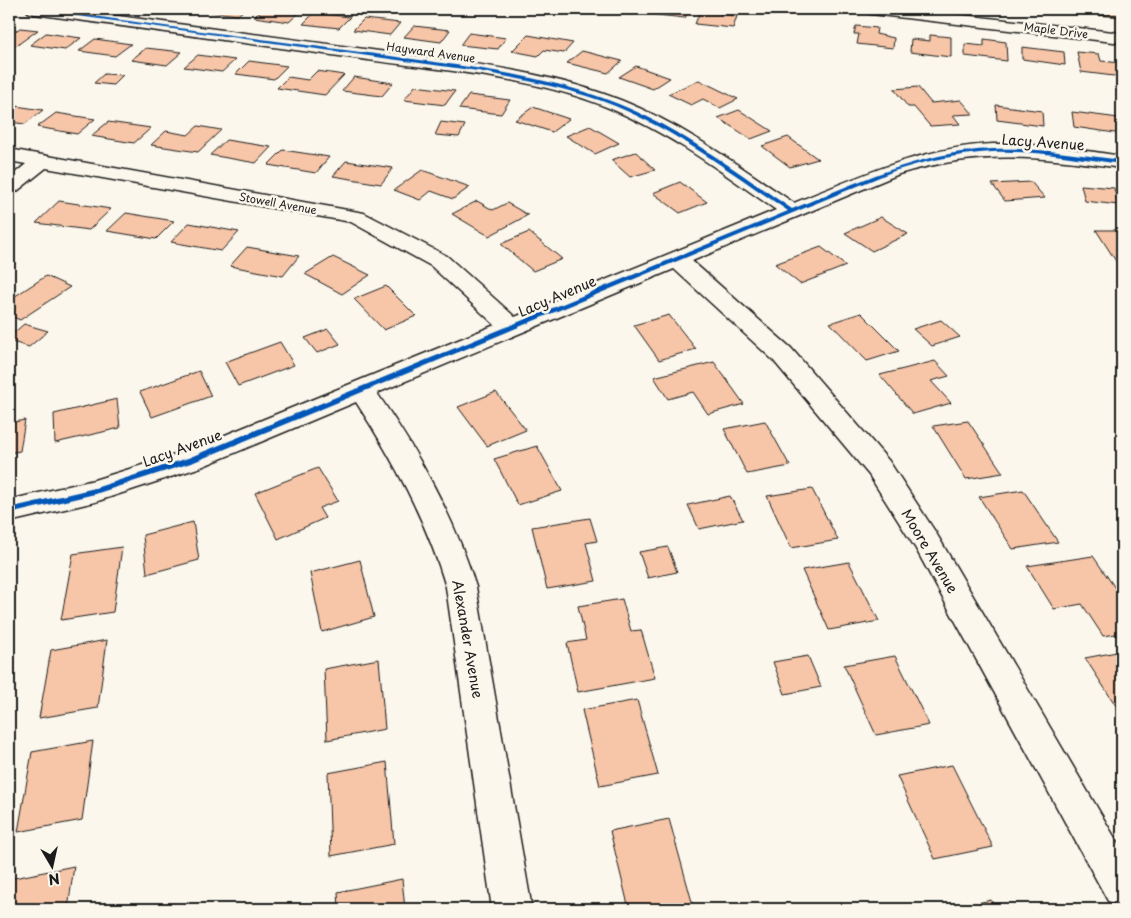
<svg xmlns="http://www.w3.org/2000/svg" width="1131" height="918" font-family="'Playpen Sans',sans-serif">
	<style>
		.building { fill: #f7c5a7; stroke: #1c1c1c }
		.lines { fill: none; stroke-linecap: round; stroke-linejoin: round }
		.minor-casing { stroke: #1c1c1c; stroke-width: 3 }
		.minor { fill: #fbf7ec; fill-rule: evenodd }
		.cycleway-casing { stroke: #fbf7ec; stroke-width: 3 }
		.cycleway { fill: #0057b8; fill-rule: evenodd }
		.labels { text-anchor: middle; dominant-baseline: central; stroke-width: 5; stroke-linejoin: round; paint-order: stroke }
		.far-street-label { font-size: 11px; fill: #1c1c1c; stroke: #fbf7ec }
		.street-label { font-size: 14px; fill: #1c1c1c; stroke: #fbf7ec }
	</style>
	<rect width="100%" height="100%" fill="#fbf7ec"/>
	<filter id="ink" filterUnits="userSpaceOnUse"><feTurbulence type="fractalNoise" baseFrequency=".02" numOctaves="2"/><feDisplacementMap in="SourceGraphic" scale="10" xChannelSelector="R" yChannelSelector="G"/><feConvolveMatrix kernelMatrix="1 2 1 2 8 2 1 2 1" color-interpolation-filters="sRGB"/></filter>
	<g filter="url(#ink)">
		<path class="building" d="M206 9H245L238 15 204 11Z
			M264 9H282L301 11 289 22 254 17Z
			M597 9H637L633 15Z
			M650 9H689L685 18 648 14Z
			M701 9H722L720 14 737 16 733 28 695 24Z
			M1095 9H1122V17L1096 15Z
			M314 13 350 17 339 28 303 24Z
			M364 19 400 23 390 35 353 30Z
			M414 26 450 30 441 42 404 37Z
			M856 26 877 28 876 34 894 38 893 48 857 44 859 34H854Z
			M20 28 38 30 13 48H9V32H14Z
			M46 33 81 38 65 50 30 45Z
			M469 33 506 38 498 49 460 45Z
			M528 35 573 43 564 53 544 50 538 56 512 51Z
			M930 35 951 37V57L910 52 911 39 930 41Z
			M95 39 131 44 115 56 79 51Z
			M984 39 1006 42 1007 61 965 56V44L984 46Z
			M1022 47 1064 52 1065 65 1022 59Z
			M146 48 182 52 167 65 131 60Z
			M582 51 622 61 608 73 567 63Z
			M1077 52 1099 54 1101 61 1121 63 1122 77 1081 72Z
			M198 55 235 60 222 72 184 67Z
			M249 61 287 66 274 79 236 74Z
			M636 66 670 78 653 89 619 77Z
			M317 71 344 75 325 95 277 88 288 77 308 80Z
			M104 74 123 75 113 85 94 83Z
			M354 77 393 83 382 96 342 91Z
			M699 80 738 99 720 108 703 99 691 105 668 94Z
			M415 86 455 91 445 105 404 100Z
			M918 87 931 103 961 100 973 114 953 115 960 124 930 126 914 107H908L894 89Z
			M469 95 510 100 501 114 459 109Z
			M9 105 43 110 25 124 9 122Z
			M996 105 1042 111 1043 126 997 120Z
			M533 107 569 119 552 132 515 120Z
			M739 110 772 131 751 139 718 118Z
			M1072 112 1119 118 1122 134 1074 127Z
			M56 113 95 119 77 134 37 127Z
			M108 122 151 128 134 143 91 136Z
			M441 122 465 125 459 137 435 135Z
			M198 126 221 130 198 152 151 145 166 131 188 135Z
			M590 126 619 143 595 154 566 136Z
			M788 137 818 159 790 167 762 146Z
			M226 140 271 147 256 163 210 155Z
			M283 150 329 157 316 173 268 165Z
			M636 152 655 170 630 177 611 160Z
			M346 161 393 168 381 184 333 176Z
			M422 170 470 187 453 199 431 191 420 200 394 190Z
			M680 182 707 202 680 213 653 193Z
			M1031 182 1045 198 1005 201 992 184Z
			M1081 185 1114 188 1118 205 1085 201Z
			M59 201 111 209 89 230 36 223Z
			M477 201 493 210 507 203 528 215 489 236 452 214Z
			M126 213 174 221 156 239 107 231Z
			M881 217 908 234 872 251 845 233Z
			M189 223 239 232 221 251 171 242Z
			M1096 230H1122V269H1121Z
			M529 232 562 259 533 271 501 244Z
			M247 247 299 256 283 276 230 266Z
			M821 247 846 266 800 284 775 264Z
			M333 257 370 275 342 294 305 274Z
			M46 276 70 287 20 320 9 315V300Z
			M386 286 416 316 384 330 354 299Z
			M861 313 899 351 867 361 830 323Z
			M669 315 696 349 659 360 634 325Z
			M941 320 960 337 932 346 913 329Z
			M24 324 48 331 29 347 9 341V337Z
			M328 329 340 344 317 353 305 338Z
			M280 342 294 365 238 386 225 362Z
			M935 361 949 376 931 381 951 403 913 414 880 375Z
			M714 362 744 404 708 414 693 392 668 399 654 377Z
			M199 371 211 396 152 417 140 392Z
			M496 392 526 430 487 446 458 407Z
			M117 399 120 428 55 443 54 414Z
			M25 420 20 451 9 453V423Z
			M765 421 790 466 747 474 724 429Z
			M968 421 1003 473 966 479 933 426Z
			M537 446 562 491 518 505 494 459Z
			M318 468 338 501 319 508 325 518 278 539 255 493Z
			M812 489 838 540 791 548 767 496Z
			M1023 490 1058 542 1013 549 979 497Z
			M730 496 743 520 699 529 688 505Z
			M590 518 597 541 586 543 596 581 547 589 532 527Z
			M193 522 199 560 147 574 143 535Z
			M122 547 113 612 61 620 73 554Z
			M668 547 677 572 648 578 639 552Z
			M1093 556 1122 598V633L1103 636 1082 604 1054 609 1027 566Z
			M360 560 374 617 322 632 310 573Z
			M849 562 879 621 829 630 802 570Z
			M622 599 631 631 641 630 655 678 578 692 567 643 586 640 578 606Z
			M107 640 98 708 39 718 51 650Z
			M1122 651V715L1085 658Z
			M808 656 821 687 785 694 773 662Z
			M895 656 929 725 876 735 844 665Z
			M379 659 385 729 327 740 324 669Z
			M637 700 658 775 600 786 582 710Z
			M93 741 82 820 18 832 32 752Z
			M387 762 394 844 331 856 328 773Z
			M952 765 993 847 935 859 897 776Z
			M669 819 694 909H629L610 831Z
			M74 866 68 909H9V879Z
			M402 879 405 909H339L338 892Z
			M991 900 995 909H950Z"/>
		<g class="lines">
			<g class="minor-casing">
				<path id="minor" d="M26 9H67C171 23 275 37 379 51 460 62 546 70 623 101 685 126 739 166 794 203 858 177 922 147 993 144 1036 143 1080 150 1122 156V168C1038 157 982 149 899 174L692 261 791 348 889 461 936 533 1122 850V906L1108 901 916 549 869 475 773 360 674 269 377 393C419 454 454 516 476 587L532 909H492L446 587C426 520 394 461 356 402L201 467 95 502 9 522V500L94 480 181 453 495 325 431 266 351 222 46 168 16 192 9 194V178L26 164 9 161V149L364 213 447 256 515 317 776 210C723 173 670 133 609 108 533 77 448 71 368 60 257 45 145 29 34 14L28 12Z
					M863 9H910L1122 33V43L871 14 865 12Z"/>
			</g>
			<use href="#minor" class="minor"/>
			<g class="cycleway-casing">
				<path id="cycleway" d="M32 9H42C150 24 259 39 368 53 451 65 537 72 616 103 680 128 736 171 792 209 858 182 920 152 993 149 1036 147 1079 155 1122 160V164C1079 159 1036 150 992 152 958 154 926 161 894 171L194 462 95 494 9 514V508L95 488 188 458 788 211C732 173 678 132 615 106 571 88 524 80 478 71L34 10Z"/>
			</g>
			<use href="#cycleway" class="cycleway"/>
		</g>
	</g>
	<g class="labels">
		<g class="far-street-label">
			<text transform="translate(1056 30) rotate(7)">Maple Drive</text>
			<text transform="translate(431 52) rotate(8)">Hayward Avenue</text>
			<text transform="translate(278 203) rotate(10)">Stowell Avenue</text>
		</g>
		<g class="street-label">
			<text transform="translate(1043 142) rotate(4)">Lacy Avenue</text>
			<text transform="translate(557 296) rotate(-23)">Lacy Avenue</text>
			<text transform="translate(182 448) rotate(-20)">Lacy Avenue</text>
			<text transform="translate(930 551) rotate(59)">Moore Avenue</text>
			<text transform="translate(468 639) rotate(80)">Alexander Avenue</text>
		</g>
	</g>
	<rect width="1131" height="918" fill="none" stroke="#fbf7ec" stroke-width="30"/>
	<rect x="15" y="15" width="1101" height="888" fill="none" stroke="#1c1c1c" stroke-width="2" filter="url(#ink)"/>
	<g transform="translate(52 866) rotate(171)" stroke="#fbf7ec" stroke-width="4" paint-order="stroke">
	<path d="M0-4L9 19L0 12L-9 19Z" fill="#1c1c1c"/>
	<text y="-8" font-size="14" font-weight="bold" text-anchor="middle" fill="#1c1c1c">N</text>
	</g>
</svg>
